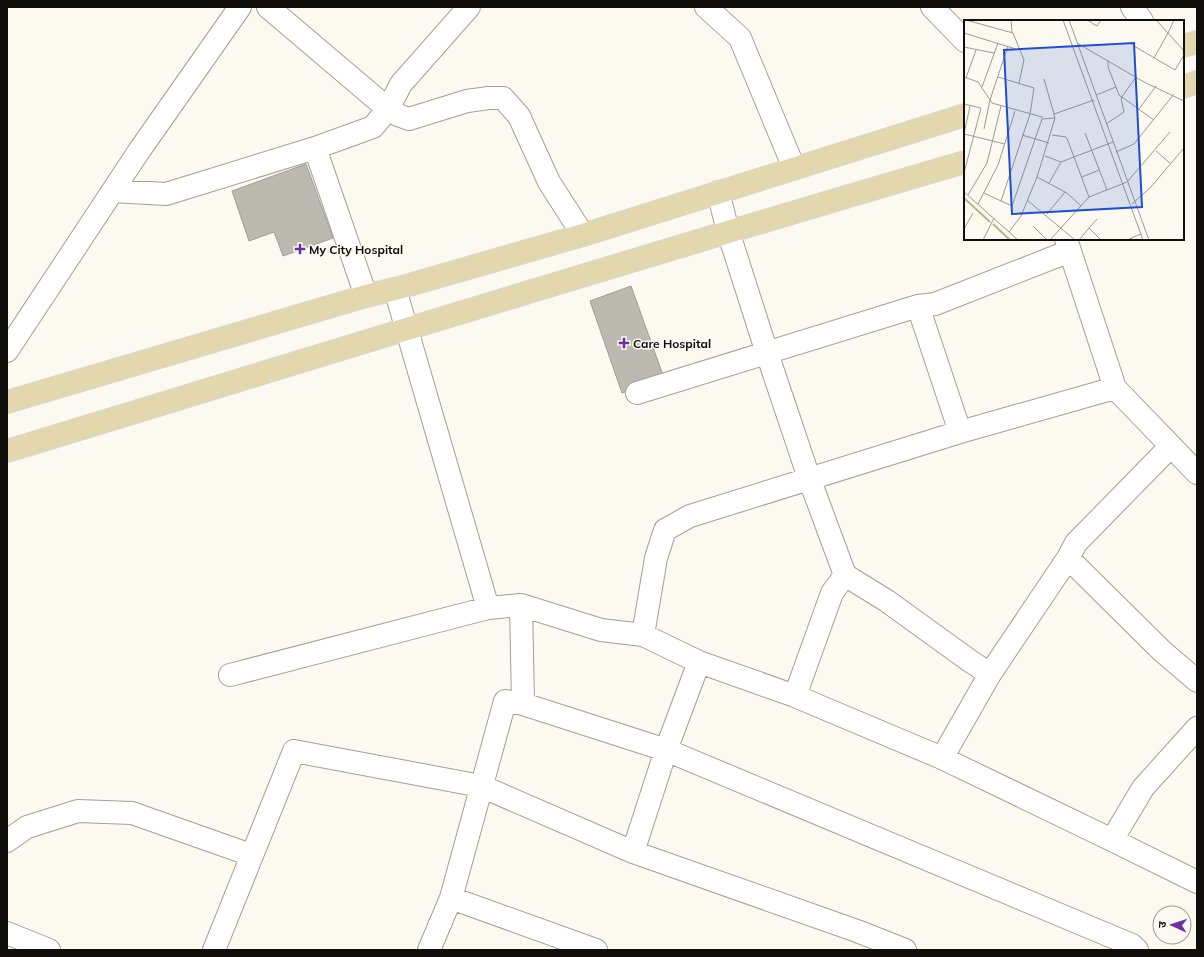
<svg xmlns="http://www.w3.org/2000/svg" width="1204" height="957" font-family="Mulish,'Noto Sans Devanagari',sans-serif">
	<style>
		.building { fill: #bbb9b0; stroke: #9f9d95 }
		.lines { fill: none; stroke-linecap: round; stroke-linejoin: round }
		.minor-casing { stroke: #a2a097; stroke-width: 24 }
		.major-casing { stroke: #d9d8d8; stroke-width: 24 }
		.minor { stroke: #fff; stroke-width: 22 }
		.major { stroke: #e3d7ad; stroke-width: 22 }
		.poi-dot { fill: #6c30a6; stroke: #fbf9f0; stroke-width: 1.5 }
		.labels { text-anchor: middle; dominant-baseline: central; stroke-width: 3; stroke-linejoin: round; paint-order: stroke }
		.poi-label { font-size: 12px; font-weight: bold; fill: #0f0e0b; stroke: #fbf9f0; text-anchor: start }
		.inset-river { fill: none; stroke: #beb28c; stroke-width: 2 }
		.inset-road { fill: none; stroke: #9d9b94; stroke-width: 1 }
		.view { fill: #1d4ed8; fill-opacity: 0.15; stroke: #1d4ed8; stroke-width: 2 }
		.inset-edge { fill: none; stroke: #0f0e0b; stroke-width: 2 }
	</style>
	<rect width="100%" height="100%" fill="#fbf9f0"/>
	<path class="building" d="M306 164 333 238 283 256 274 232 249 241 232 191Z
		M631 286 664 378 622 393 590 301Z"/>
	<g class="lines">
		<g class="minor-casing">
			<path id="minor" d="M268 7 388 109 398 115 409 119 467 101 489 98H503L519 116 549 182 583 235
				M706 7 740 38 794 168
				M932 7 965 41
				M1132 7 1142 21
				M315 148 366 296
				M113 191 166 194 315 148 373 127 388 109 401 84 469 7
				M718 192 728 231 767 353 809 478 845 575 887 601 970 661 990 674
				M1066 239 1115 388 1197 473
				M395 289 488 608 521 605 523 704 505 701 451 898 429 950
				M918 306 960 432
				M7 351 139 151 240 7
				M637 393 918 306 935 304 1070 251
				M1068 558 1162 651 1197 681
				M521 605 601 630 643 635 699 662 795 696 942 758 1112 840 1197 882
				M643 635 656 558 665 530 690 516 960 432 1115 388
				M230 675 488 608
				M795 696 832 593 845 575
				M523 704 666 750 1132 945 1137 950
				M942 758 990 674 1068 558 1076 543 1171 446
				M1112 840 1143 788 1197 728
				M7 841 27 827 78 811 132 813 251 855
				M633 852 666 750 699 662
				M451 898 596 950
				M7 933 49 950
				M214 950 294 751 481 786 633 852 857 931 905 950"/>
		</g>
		<g class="major-casing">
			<path id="major" d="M1183 46 1197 42
				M1183 87 1197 82
				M7 402 366 296 395 289 583 235 965 115
				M7 451C326 354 645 255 965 162"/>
		</g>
		<use href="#minor" class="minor"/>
		<use href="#major" class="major"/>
	</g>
	<g class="poi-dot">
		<path d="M298 243h4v4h4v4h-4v4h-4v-4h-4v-4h4z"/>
		<path d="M622 337h4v4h4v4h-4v4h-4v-4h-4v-4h4z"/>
	</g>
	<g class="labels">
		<g class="poi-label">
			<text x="309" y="249">My City Hospital</text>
			<text x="633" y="343">Care Hospital</text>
		</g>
	</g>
	<g transform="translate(964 20)">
		<rect width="220" height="220" fill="#fbf9f0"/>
		<path class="inset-river" d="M0 178 26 202M29 204 46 220"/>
		<path class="inset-road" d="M2 0 49 13 60 40 55 63M47 0 48 13M99 0 179 220M105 0 185 220M123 0 133 6 137 0M210 0 204 13 220 31M0 13 55 30M113 23 180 62 220 81M170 26 211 50 220 35M0 27 30 33M190 38 204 13 192 0M144 40V47L155 75 190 100M0 57 14 62 28 83 78 97V99L91 98 90 94 130 80M34 57 70 68 66 94 37 181 48 186 78 99M2 58 12 30M80 59 90 94M18 67 34 23M132 75 152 67M0 84 17 88 0 153M6 86 0 114 41 124M175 89 192 66M142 104 160 92 157 78 172 57M20 109 26 80 44 26M121 113 143 170M58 115 85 123M88 115 102 117 104 121 125 177M192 131 207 144M152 132 170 124 210 74M81 136 97 142M73 157 103 173 117 186M118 157 135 150M85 163 97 142 149 122M0 172 54 220M20 173 37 181M4 175 23 143 37 86M63 180 111 220M14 184 34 145 51 91M168 184 186 168 220 128M83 194 101 172M133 199 125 208 137 220M69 206 83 220M0 209 9 193M45 212 57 196 73 157 91 98M19 220 30 198M86 220 125 177 163 162 206 112M115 220 125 208M163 220 177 214"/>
		<path class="view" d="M170 23 178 187 48 194 40 30Z"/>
		<rect width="220" height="220" class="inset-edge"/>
	</g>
	<rect width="1204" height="957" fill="none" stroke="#0f0e0b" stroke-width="16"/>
	<g transform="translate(1172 925) rotate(273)"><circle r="19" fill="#fbf9f0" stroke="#9d9b94"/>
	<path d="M0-3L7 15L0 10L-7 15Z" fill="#6c30a6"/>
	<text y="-6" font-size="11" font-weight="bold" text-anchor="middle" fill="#0f0e0b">उ</text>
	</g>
</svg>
